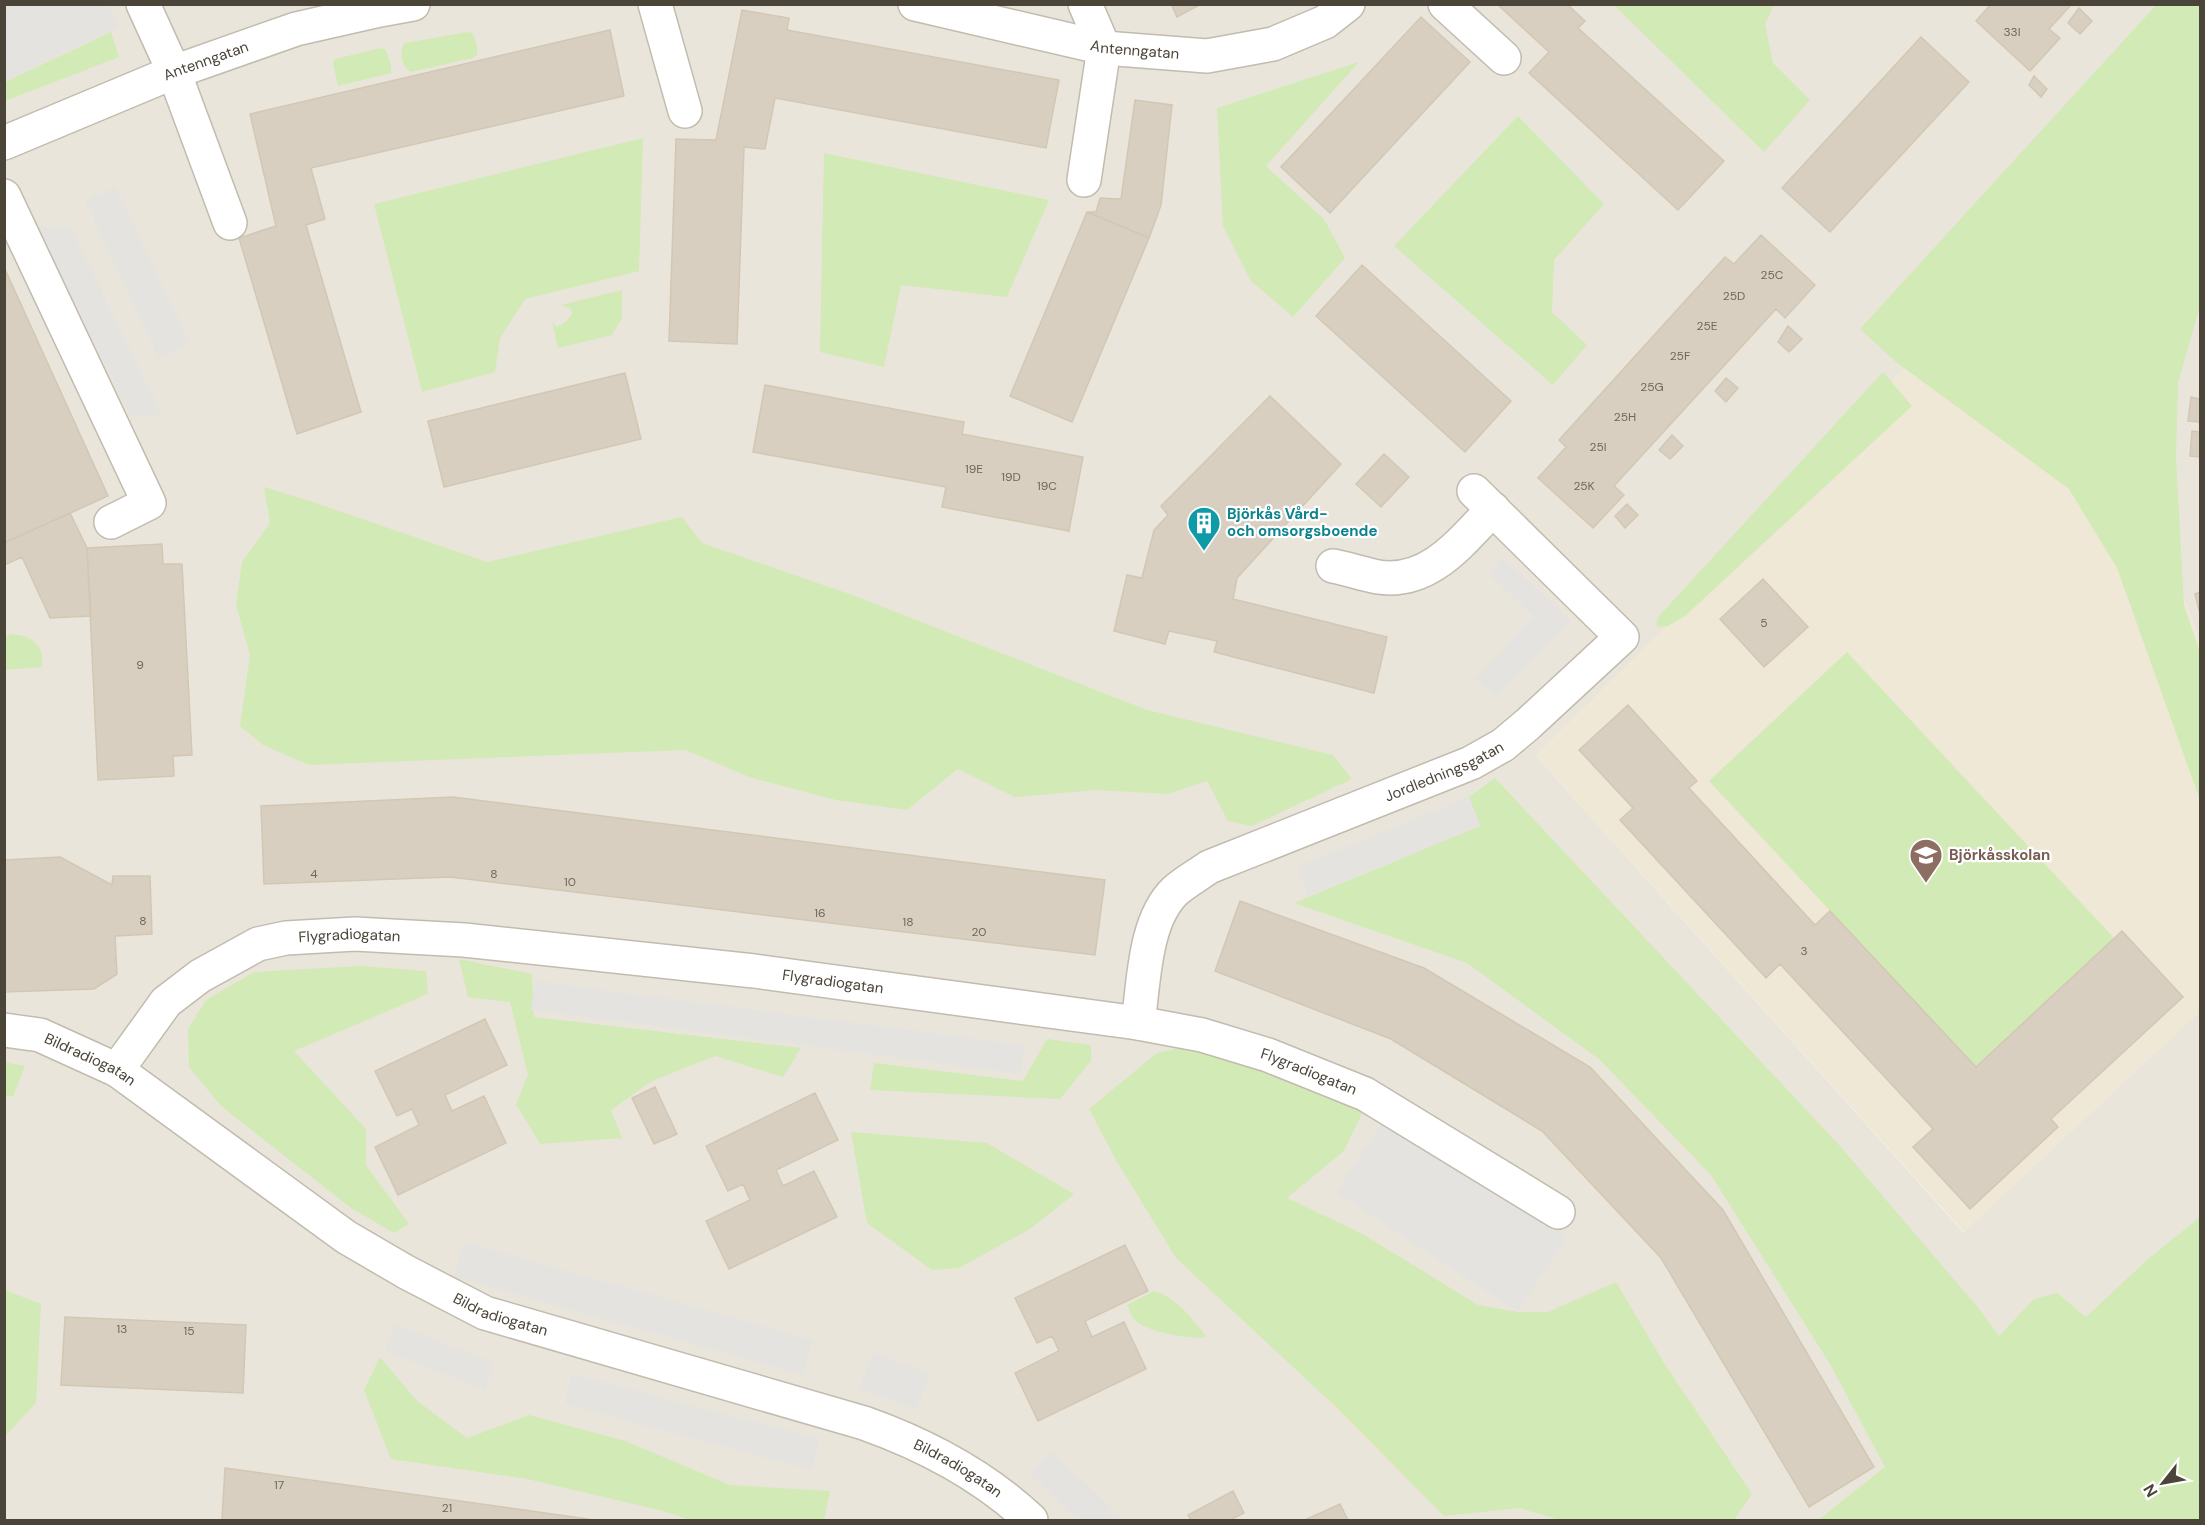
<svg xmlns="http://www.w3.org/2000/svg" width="2205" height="1525" font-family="'DM Sans',sans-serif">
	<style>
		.residential { fill: #eae5da }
		.education { fill: #efe8d6 }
		.green { fill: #d2eab5 }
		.parking { fill: #e5e3e0 }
		.building { fill: #d8cfc1; stroke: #d3c7b4; stroke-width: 1.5 }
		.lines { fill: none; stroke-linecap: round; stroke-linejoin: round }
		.minor-casing { stroke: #c2bbae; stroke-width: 36 }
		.minor { stroke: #fff; stroke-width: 33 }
		.labels { text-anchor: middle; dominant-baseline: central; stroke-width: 4.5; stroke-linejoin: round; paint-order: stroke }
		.number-label { font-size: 12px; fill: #6e675b }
		.street-label { font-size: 15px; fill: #4b4439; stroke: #fff }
		.culture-label { font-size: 15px; font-weight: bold; fill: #0d838f; stroke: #fff; text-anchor: start }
		.education-label { font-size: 15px; font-weight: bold; fill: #785e54; stroke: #fff; text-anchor: start }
	</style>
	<rect width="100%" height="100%" fill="#f6f3ec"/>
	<path class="residential" d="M5 5H2200V641L2136 470 1664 629 1536 756 1963 1232 2200 1011V1236L1881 1520H5Z"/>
	<path class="education" d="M1918 353 2136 470 2200 641V1011L1964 1232 1536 756 1664 629Z"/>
	<path class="green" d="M2157 4 2200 5V306L2178 383 2176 458 2184 605 2200 653V800L2117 568 2069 489 1896 362 1860 329Z
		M1614 5H1774L1765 24 1773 63 1810 100 1764 152Z
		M111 32 119 57 5 101V82Z
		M468 32 472 33C476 39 478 47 477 55L473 58 410 72C402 66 398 51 405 43Z
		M381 48 386 50 391 65V73L338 86 333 63 335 59Z
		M1359 62 1266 166 1324 219 1345 258 1293 317 1251 281 1223 226 1217 108Z
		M1518 116 1604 204 1554 260 1552 312 1587 345 1553 385 1394 246Z
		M643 138 639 271 525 299 500 338 495 372 422 392 374 204Z
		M824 153 1049 200 1007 297 901 285 884 367 820 352Z
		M622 290V318L612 335 558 348 552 321 556 327C564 324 569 320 572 313L571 309 561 305Z
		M1883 372 1912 406 1685 616 1668 626 1658 627 1656 622 1660 615Z
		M264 487 310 501 487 562 682 517 702 543 855 596 1147 710 1333 755 1352 779 1252 826 1228 821 1207 781 1168 794 1096 790 1015 797 958 769 907 810 836 800 752 778 685 750 309 765 263 745 240 726 250 655 236 605 242 562 270 523Z
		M11 634C33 636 44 644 42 667L5 670V637Z
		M1847 652 2114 938 1976 1067 1709 781Z
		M1495 778 1840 1146 1980 1310 1999 1336 2034 1299 2057 1293 2086 1317 2147 1260 2200 1217V1520H1818L1885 1467 1830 1364 1711 1175 1600 1060 1467 963 1294 903 1480 826 1469 797Z
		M459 959 532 974 534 1017 801 1048 783 1077 715 1056 652 1081 611 1110 622 1138 540 1144 516 1104 528 1075 510 1002 468 997Z
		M360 966 426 971 428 994 294 1051 366 1129V1165L409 1224 394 1233 351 1208 221 1106 189 1067 188 1029 206 1000 254 972Z
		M1047 1039 1091 1045V1061L1060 1099 870 1090 874 1063 1023 1081Z
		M1205 1042 1365 1107 1344 1151 1287 1198 1361 1233 1478 1305 1518 1312H1548L1616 1282 1664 1363 1752 1494 1734 1520H1560L1519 1508 1444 1516 1336 1407 1176 1258 1116 1160 1089 1109 1157 1053Z
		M4 1062 25 1066 13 1096 5 1097Z
		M851 1132 987 1143 1074 1194 1030 1229 959 1268 932 1270 867 1223Z
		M5 1290 41 1304 36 1403 5 1436Z
		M1154 1291C1176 1296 1194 1321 1207 1337 1191 1340 1150 1332 1137 1322 1132 1318 1130 1311 1127 1305Z
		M380 1357 417 1401 467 1438 529 1415 625 1441 730 1485 830 1491 824 1520H690L663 1511 527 1479 391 1459 364 1390Z"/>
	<path class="parking" d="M4 5H108L119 27 5 81Z
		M116 187 190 344 159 359 85 201Z
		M70 226 162 415 130 416 37 227Z
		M1503 557 1570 621 1496 698 1475 678 1534 617 1488 573Z
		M1469 797 1480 826 1308 896 1297 867Z
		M535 981 1024 1045 1021 1074 531 1010Z
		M1387 1116 1568 1236 1518 1312 1336 1192Z
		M464 1242 813 1340 803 1375 454 1277Z
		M395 1324 495 1363 485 1390 385 1351Z
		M873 1352 930 1374 917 1410 859 1389Z
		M572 1374 820 1439 812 1470 564 1404Z
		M1052 1451 1124 1520H1077L1030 1474Z"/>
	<path class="building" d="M1171 4H1201L1177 17Z
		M1497 4H1567L1585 21 1578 28 1724 161 1678 210 1529 73 1549 52Z
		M1991 4H2072L2049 29 2060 38 2030 71 1976 21Z
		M2079 8 2092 21 2080 34 2068 23Z
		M742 10 789 18 787 30 1059 80 1046 148 775 98 765 149 744 147 737 344 669 341 676 139 716 140Z
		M1421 17 1470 62 1330 213 1281 167Z
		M610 30 624 96 311 168 325 219 306 225 361 412 297 434 239 238 276 226 250 114Z
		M1921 37 1969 82 1830 232 1782 188Z
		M2034 76 2047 89 2041 97 2029 85Z
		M1135 100 1172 105 1161 205 1149 238 1087 212H1096L1100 198 1121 199Z
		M1087 212 1149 238 1072 422 1010 396Z
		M1761 235 1815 285 1785 318 1776 309 1614 486 1624 495 1593 528 1538 478 1566 447 1559 440 1725 257 1734 264Z
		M1362 265 1511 401 1465 452 1316 316Z
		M4 267 108 496 4 543Z
		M1788 326 1802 339 1789 352 1778 342Z
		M625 373 641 439 444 487 428 421Z
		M1726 378 1738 388 1726 402 1715 391Z
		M765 385 964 422 962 434 1083 457 1069 531 942 507 946 487 753 452Z
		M1270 396 1341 464 1237 578 1233 599 1387 637 1374 693 1214 652 1217 641 1169 631 1165 644 1114 631 1127 575 1142 578 1154 530 1168 515 1161 506Z
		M2191 397 2200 399V422L2188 421Z
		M2192 431 2200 432V457L2190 456Z
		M1672 435 1683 446 1670 459 1659 450Z
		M1384 454 1409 477 1381 507 1356 484Z
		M1627 504 1638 515 1625 528 1615 516Z
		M70 513 87 548 91 616 50 618 22 557 4 565V543Z
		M162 544 163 564H182L192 755 173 756 174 776 98 780 87 548Z
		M1763 579 1808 627 1764 667 1720 619Z
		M2200 592V614L2195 594Z
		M1628 705 1697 781 1689 788 1815 925 1830 911 1976 1067 2122 931 2183 997 2051 1119 2058 1127 1970 1209 1913 1147 1933 1129 1780 964 1766 978 1620 820 1633 808 1579 750Z
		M453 797 1105 880 1095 955 450 877 264 884 261 806Z
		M60 857 112 885 113 876H150L152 934 115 936 117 974 94 989 4 992V860Z
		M1240 901 1424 968 1590 1067 1723 1210 1874 1467 1809 1507 1661 1258 1542 1131 1391 1039 1215 971Z
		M485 1019 507 1065 445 1095 452 1111 484 1096 506 1143 398 1195 375 1147 419 1125 412 1109 397 1116 375 1071Z
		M655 1087 677 1134 654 1144 632 1098Z
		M815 1093 838 1140 776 1170 783 1186 814 1171 837 1217 729 1269 706 1221 750 1200 743 1184 728 1191 706 1146Z
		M1125 1245 1148 1291 1085 1321 1092 1337 1124 1322 1146 1369 1038 1421 1015 1373 1059 1351 1052 1336 1037 1343 1015 1298Z
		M65 1317 246 1325 243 1393 61 1385Z
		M225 1468 588 1519 592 1520H222Z
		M1233 1491 1244 1513 1230 1520H1191L1188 1515Z
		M1340 1504 1348 1520H1305Z"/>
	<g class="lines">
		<g class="minor-casing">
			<g id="minor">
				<path d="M143 4 174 72 230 223"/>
				<path d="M655 4 685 111"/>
				<path id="s1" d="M915 4 1104 48 1207 56 1273 44 1325 22 1348 4"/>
				<path d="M1445 4 1504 58"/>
				<path id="s2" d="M4 143 174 72 296 29 380 10 413 4"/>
				<path d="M1084 180 1104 48 1085 4"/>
				<path d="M4 196 149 503 111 522"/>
				<path d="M1333 566C1348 569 1363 574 1378 577 1429 585 1461 542 1493 509"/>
				<path id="s3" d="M1138 1023C1144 982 1144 921 1175 891 1185 882 1198 875 1209 867L1471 763 1503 745 1528 724 1622 637 1474 491"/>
				<path id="s4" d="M4 1030 40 1035 117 1070 346 1237 406 1272 485 1313 864 1423C926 1445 983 1475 1031 1520"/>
				<path id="s5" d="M117 1070 166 1002 200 976 258 944 286 938 355 934 464 940 754 971 1138 1023 1202 1035 1268 1055 1365 1094 1558 1212"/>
			</g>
		</g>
		<use href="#minor" class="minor"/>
	</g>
	<defs>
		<g id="building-pin" transform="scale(1.725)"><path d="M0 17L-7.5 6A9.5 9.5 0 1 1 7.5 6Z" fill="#0f9aa8" stroke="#fff"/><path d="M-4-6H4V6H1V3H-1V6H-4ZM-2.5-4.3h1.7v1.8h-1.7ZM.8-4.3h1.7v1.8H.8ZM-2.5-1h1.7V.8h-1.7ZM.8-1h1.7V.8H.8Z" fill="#fff"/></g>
		<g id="school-pin" transform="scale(1.725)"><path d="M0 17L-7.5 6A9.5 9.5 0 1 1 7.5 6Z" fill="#8d6e63" stroke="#fff"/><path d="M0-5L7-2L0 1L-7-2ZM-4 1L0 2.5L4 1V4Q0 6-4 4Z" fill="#fff"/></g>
	</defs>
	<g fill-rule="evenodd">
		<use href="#building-pin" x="1204" y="523"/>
		<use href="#school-pin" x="1926" y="855"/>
	</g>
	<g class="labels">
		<g class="number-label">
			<text x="2012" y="32">33I</text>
			<text x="1772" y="275">25C</text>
			<text x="1734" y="296">25D</text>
			<text x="1707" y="326">25E</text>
			<text x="1680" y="356">25F</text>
			<text x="1652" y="387">25G</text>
			<text x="1625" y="417">25H</text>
			<text x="1598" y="447">25I</text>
			<text x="974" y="469">19E</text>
			<text x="1011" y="477">19D</text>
			<text x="1047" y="486">19C</text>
			<text x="1584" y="486">25K</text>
			<text x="1764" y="623">5</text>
			<text x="140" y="665">9</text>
			<text x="314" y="874">4</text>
			<text x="494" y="874">8</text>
			<text x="570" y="882">10</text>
			<text x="820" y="913">16</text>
			<text x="143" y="921">8</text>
			<text x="908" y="922">18</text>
			<text x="979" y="932">20</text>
			<text x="1804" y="951">3</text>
			<text x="122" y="1329">13</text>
			<text x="189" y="1331">15</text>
			<text x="279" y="1485">17</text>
			<text x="447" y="1508">21</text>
		</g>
		<g class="street-label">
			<text stroke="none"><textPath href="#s1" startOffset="225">Antenngatan</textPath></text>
			<text stroke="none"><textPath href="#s2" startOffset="218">Antenngatan</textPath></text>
			<text stroke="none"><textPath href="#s3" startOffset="435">Jordledningsgatan</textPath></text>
			<text stroke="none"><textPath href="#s5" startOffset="285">Flygradiogatan</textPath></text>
			<text stroke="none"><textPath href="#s5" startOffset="771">Flygradiogatan</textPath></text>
			<text stroke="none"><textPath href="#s4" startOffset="92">Bildradiogatan</textPath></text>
			<text stroke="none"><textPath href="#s5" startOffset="1257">Flygradiogatan</textPath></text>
			<text stroke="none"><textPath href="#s4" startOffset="578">Bildradiogatan</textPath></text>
			<text stroke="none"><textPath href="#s4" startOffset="1062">Bildradiogatan</textPath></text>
		</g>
		<g class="culture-label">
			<text x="1227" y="514">Björkås Vård-<tspan x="1227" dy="17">och omsorgsboende</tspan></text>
		</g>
		<g class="education-label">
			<text x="1949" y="855">Björkåsskolan</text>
		</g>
	</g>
	<rect width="2205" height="1525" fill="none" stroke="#4b4439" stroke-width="12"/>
	<g transform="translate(2163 1483) rotate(239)" stroke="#ffffff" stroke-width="4.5" paint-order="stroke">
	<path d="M0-4.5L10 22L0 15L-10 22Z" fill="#4b4439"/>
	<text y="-9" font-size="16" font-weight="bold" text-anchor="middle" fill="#4b4439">N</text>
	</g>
</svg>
